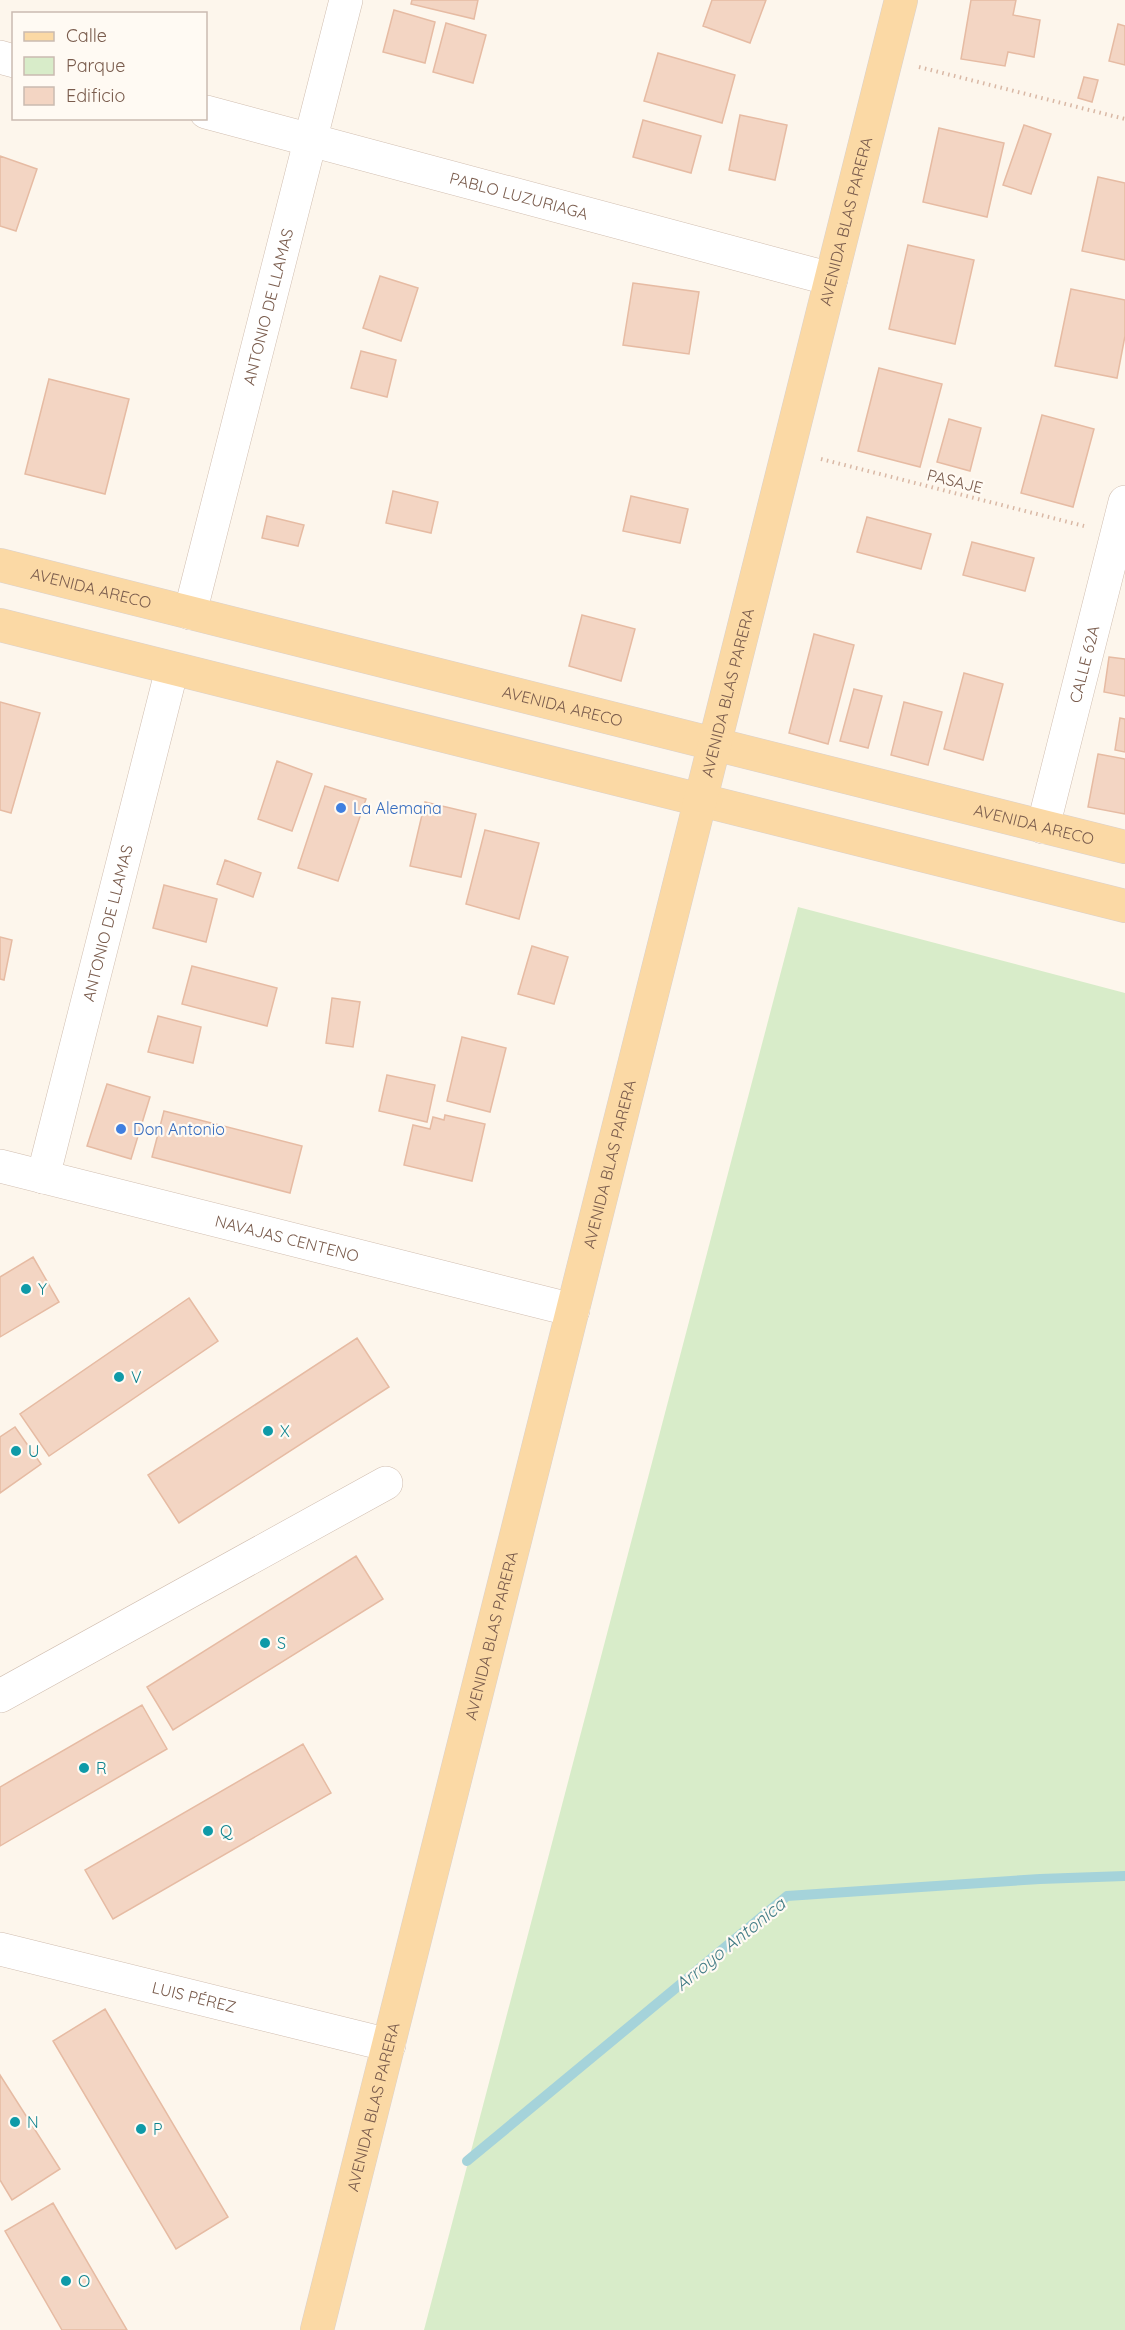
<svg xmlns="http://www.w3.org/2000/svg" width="1125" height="2330" font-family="Quicksand,sans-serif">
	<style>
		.green { fill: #d8ecc9 }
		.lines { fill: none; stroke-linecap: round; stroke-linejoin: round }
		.stream { stroke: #a5d3da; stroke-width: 10 }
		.building { fill: #f3d5c3; stroke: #e6bba3; stroke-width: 1.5 }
		.minor-casing { stroke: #d1beb0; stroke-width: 34 }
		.major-casing { stroke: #dad1cd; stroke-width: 34 }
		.path { stroke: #d9b8a5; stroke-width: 4; stroke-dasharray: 1.5 4.5; stroke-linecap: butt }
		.minor { stroke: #fff; stroke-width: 33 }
		.major { stroke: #fbd9a5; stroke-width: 33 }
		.shop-dot { fill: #3f7fe0; stroke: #fffaf3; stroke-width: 2 }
		.culture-dot { fill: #0f9aa8; stroke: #fffaf3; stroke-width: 2 }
		.labels { text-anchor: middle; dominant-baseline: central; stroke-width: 4.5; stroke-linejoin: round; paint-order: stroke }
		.street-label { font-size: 16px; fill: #7a5c4d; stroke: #fffaf3 }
		.shop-label { font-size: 16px; fill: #366cbe; stroke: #fffaf3; text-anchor: start }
		.culture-label { font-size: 16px; fill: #0d838f; stroke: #fffaf3; text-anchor: start }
		.water-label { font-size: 18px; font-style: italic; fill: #437c86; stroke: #fffaf3 }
	</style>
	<rect width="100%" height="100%" fill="#fdf6ec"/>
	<path class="green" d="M798 907 1125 993V2330H424Z"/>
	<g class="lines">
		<path class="stream" d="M467 2161 787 1896 1040 1879 1125 1876"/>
	</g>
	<path class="building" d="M412 0H478L474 19 411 4Z
		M712 0H766L750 43 703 26Z
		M971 0H1016L1013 15 1040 20 1034 57 1008 52 1005 66 961 59Z
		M394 10 435 22 425 63 383 52Z
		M446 23 486 35 473 83 433 72Z
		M1118 24 1125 26V65L1109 61Z
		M658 53 735 75 722 123 644 101Z
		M1084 77 1098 80 1092 102 1078 98Z
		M740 115 787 125 775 180 729 170Z
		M643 120 701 136 691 173 633 157Z
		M1024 125 1051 134 1031 194 1003 185Z
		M939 128 1004 143 987 217 923 202Z
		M0 156 37 169 16 231 0 226Z
		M1098 177 1125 183V260L1082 251Z
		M908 245 974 260 955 344 889 329Z
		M380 276 418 288 401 341 363 328Z
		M633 283 699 292 689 354 623 345Z
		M1071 289 1125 300V336L1117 378 1055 366Z
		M361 351 396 360 387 397 351 388Z
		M879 368 942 384 920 467 858 451Z
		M49 379 129 399 105 494 25 474Z
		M1042 415 1094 429 1073 507 1021 493Z
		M949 419 981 428 970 471 937 462Z
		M393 491 438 502 431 533 386 523Z
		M631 496 688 509 680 543 623 531Z
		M267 516 304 525 298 546 262 538Z
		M867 517 931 534 921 569 857 552Z
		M972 542 1034 558 1025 591 963 575Z
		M582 615 635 629 621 681 569 666Z
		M814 634 854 645 828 744 789 733Z
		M1109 657 1125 659V696L1104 692Z
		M964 673 1003 684 983 760 944 749Z
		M854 689 882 696 868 748 840 741Z
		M0 702 40 713 11 813 0 810Z
		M904 702 942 712 928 765 891 755Z
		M1120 718 1125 719V752L1115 750Z
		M1098 754 1125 759V814L1088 807Z
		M277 761 312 774 292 831 258 819Z
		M325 786 366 799 338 881 298 868Z
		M425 802 476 814 461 877 410 866Z
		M485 830 539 843 519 919 466 904Z
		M225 860 261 873 253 897 217 884Z
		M164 885 217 899 206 942 153 928Z
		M0 937 12 940 4 980 0 979Z
		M532 946 568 957 554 1004 518 994Z
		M192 966 277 988 267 1026 182 1004Z
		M332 998 360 1002 353 1047 326 1043Z
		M158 1016 201 1027 193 1063 148 1052Z
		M462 1037 506 1048 490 1112 447 1101Z
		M387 1075 435 1085 427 1122 379 1111Z
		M107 1084 150 1097 131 1159 87 1146Z
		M164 1111 302 1146 290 1193 152 1157Z
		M445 1115 485 1124 472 1181 404 1165 413 1125 430 1129 433 1117 444 1120Z
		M33 1257 59 1302 0 1337V1277Z
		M189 1298 218 1341 49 1456 20 1414Z
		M357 1338 389 1387 179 1523 148 1475Z
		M15 1427 41 1464 0 1493V1437Z
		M356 1556 383 1599 173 1730 147 1687Z
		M142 1705 167 1749 0 1846V1787Z
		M303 1744 331 1793 113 1919 85 1870Z
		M105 2009 228 2217 176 2249 53 2041Z
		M0 2075 60 2169 12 2200 0 2180Z
		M53 2203 127 2330H62L5 2231Z"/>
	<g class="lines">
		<g class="minor-casing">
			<g id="minor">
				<path d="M0 57 14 61"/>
				<path id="s1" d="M206 112 831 279"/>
				<path id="s2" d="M190 613 346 0"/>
				<path id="s3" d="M1043 827 1125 502"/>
				<path id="s4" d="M0 1166 573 1310"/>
				<path id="s5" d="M43 1177 172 669"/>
				<path d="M0 1696 386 1483"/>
				<path id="s6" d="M0 1949 389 2045"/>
			</g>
		</g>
		<g class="major-casing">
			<g id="major">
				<path id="s7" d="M0 565 1125 847"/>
				<path d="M0 625 1125 906"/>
				<path id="s8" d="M317 2330 901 0"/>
			</g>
		</g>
		<path class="path" d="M919 67 1125 119
			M821 459 1084 526"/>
		<use href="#minor" class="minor"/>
		<use href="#major" class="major"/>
	</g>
	<g class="shop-dot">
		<circle cx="341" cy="808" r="6"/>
		<circle cx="121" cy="1129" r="6"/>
	</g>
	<g class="culture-dot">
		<circle cx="26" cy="1289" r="6"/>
		<circle cx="119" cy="1377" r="6"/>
		<circle cx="268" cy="1431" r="6"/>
		<circle cx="16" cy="1451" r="6"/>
		<circle cx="265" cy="1643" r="6"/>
		<circle cx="84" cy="1768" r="6"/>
		<circle cx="208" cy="1831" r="6"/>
		<circle cx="15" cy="2122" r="6"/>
		<circle cx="141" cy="2129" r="6"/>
		<circle cx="66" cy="2281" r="6"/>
	</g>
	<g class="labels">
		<g class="street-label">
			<text stroke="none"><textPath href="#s1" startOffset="324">PABLO LUZURIAGA</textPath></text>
			<text stroke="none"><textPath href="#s8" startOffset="2174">AVENIDA BLAS PARERA</textPath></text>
			<text stroke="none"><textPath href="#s2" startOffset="316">ANTONIO DE LLAMAS</textPath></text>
			<text transform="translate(955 481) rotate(14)">PASAJE</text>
			<text stroke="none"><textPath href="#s7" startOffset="94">AVENIDA ARECO</textPath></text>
			<text stroke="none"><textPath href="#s3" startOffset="168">CALLE 62A</textPath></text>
			<text stroke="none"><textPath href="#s8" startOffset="1688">AVENIDA BLAS PARERA</textPath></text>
			<text stroke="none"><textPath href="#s7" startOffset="580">AVENIDA ARECO</textPath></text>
			<text stroke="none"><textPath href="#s7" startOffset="1066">AVENIDA ARECO</textPath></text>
			<text stroke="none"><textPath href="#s5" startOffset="262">ANTONIO DE LLAMAS</textPath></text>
			<text stroke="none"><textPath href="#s8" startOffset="1202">AVENIDA BLAS PARERA</textPath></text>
			<text stroke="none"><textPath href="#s4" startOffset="296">NAVAJAS CENTENO</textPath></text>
			<text stroke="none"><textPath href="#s8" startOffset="716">AVENIDA BLAS PARERA</textPath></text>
			<text stroke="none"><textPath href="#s6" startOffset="200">LUIS PÉREZ</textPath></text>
			<text stroke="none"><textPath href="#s8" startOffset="230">AVENIDA BLAS PARERA</textPath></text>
		</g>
		<g class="shop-label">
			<text x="353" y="808">La Alemana</text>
			<text x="133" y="1129">Don Antonio</text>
		</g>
		<g class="culture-label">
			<text x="38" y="1289">Y</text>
			<text x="131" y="1377">V</text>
			<text x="280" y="1431">X</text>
			<text x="28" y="1451">U</text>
			<text x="277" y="1643">S</text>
			<text x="96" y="1768">R</text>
			<text x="220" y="1831">Q</text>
			<text x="27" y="2122">N</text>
			<text x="153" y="2129">P</text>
			<text x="78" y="2281">O</text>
		</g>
		<g class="water-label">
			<text transform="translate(730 1944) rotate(-39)">Arroyo Antonica</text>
		</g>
	</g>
	<rect x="12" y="12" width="195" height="108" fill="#fffaf3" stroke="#cabbb1" stroke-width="1.5"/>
	<rect x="24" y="32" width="30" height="9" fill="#fbd9a5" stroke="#cabbb1" stroke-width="1.5"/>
	<text x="66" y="42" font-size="18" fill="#7a5c4d">Calle</text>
	<rect x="24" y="57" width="30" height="18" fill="#d8ecc9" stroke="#cabbb1" stroke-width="1.5"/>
	<text x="66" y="72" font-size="18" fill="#7a5c4d">Parque</text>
	<rect x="24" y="87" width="30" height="18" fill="#f3d5c3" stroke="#cabbb1" stroke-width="1.5"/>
	<text x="66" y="102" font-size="18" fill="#7a5c4d">Edificio</text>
</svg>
